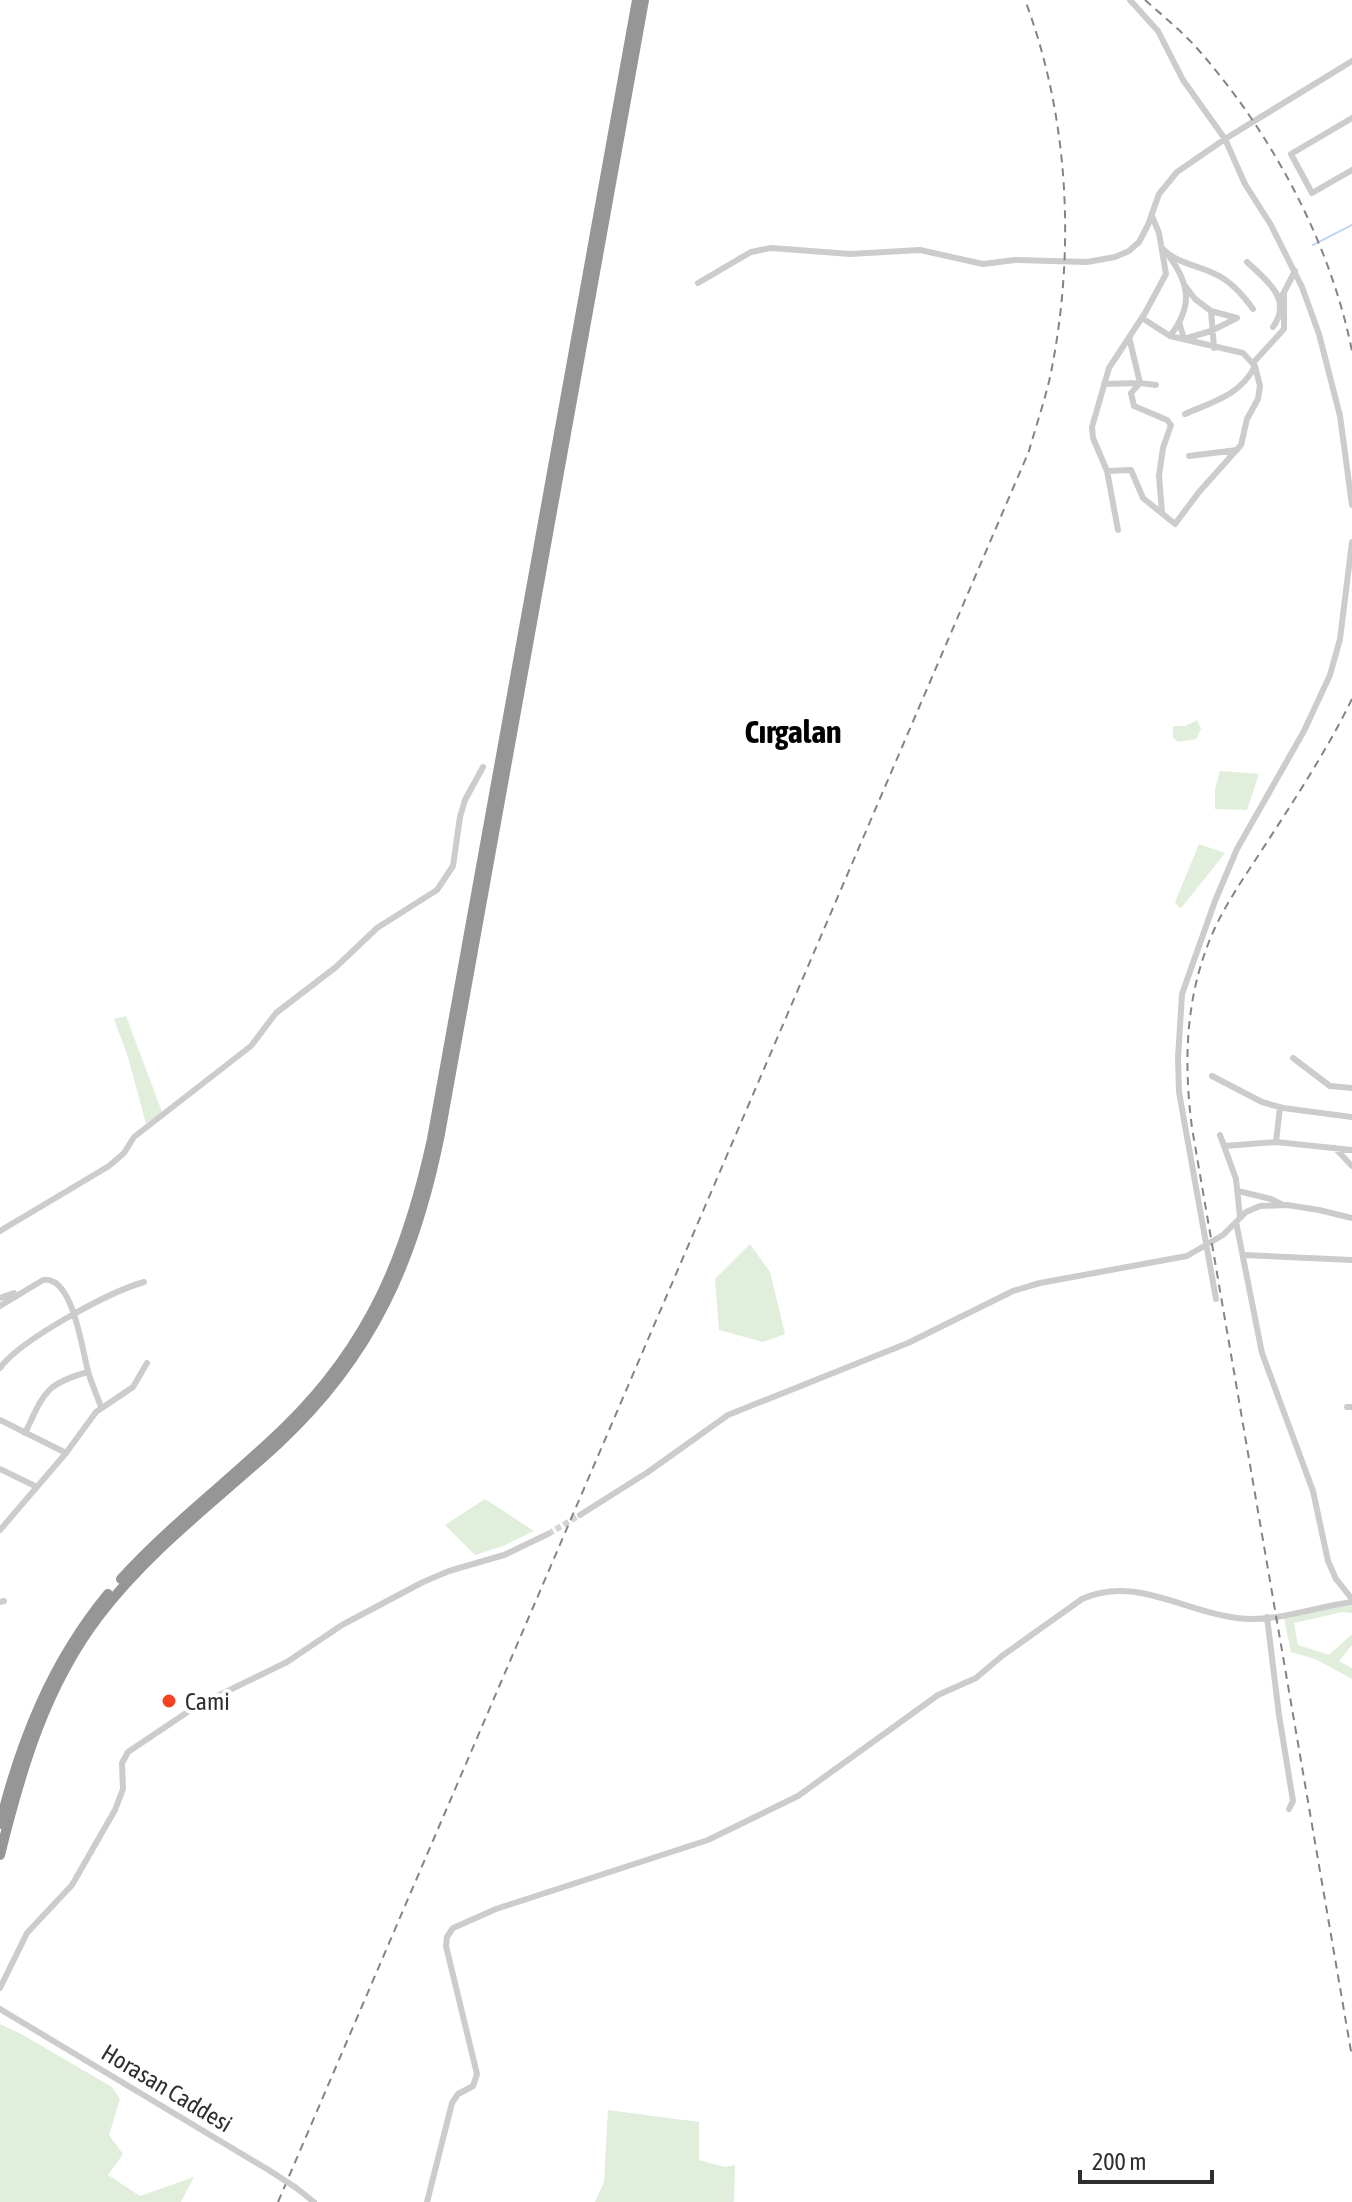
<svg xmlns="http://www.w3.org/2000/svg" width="1352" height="2202" font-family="'Asap Condensed',sans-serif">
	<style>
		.green { fill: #e1eedc }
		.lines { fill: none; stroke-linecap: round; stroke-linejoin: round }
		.stream { stroke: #c6d6ef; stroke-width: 2 }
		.minor-tunnel { stroke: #d5d5d5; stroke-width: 6; stroke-dasharray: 6 3; stroke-linecap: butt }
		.minor { stroke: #ccc; stroke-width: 6 }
		.highway { stroke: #969696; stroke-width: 10 }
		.rail { stroke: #848484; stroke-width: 2; stroke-dasharray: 8 6; stroke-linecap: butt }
		.minor-bridge { stroke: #ccc; stroke-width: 6 }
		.poi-dot { fill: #f64322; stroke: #fff; stroke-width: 3 }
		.labels { text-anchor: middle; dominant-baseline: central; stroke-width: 8; stroke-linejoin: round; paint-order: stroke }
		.poi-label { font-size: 24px; fill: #2f2f2f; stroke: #fff; text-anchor: start }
		.street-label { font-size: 24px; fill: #2f2f2f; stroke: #fff }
		.district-label { font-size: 32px; font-weight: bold; fill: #000; stroke: #fff }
	</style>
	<rect width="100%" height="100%" fill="#fff"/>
	<path class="green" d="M1197 720 1201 729 1196 739 1178 742 1173 738V726H1185Z
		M1220 771 1259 774 1247 810 1215 809V789Z
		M1199 844 1225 853 1182 907 1179 908 1175 902Z
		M126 1016 162 1112 146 1124 128 1057 114 1019Z
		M750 1244 770 1272 785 1334 763 1342 719 1330 715 1279Z
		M485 1499 534 1531 503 1546 475 1555 445 1525Z
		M1352 1604V1613L1342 1612 1294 1623 1298 1645 1329 1655 1352 1634V1645L1339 1661 1352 1668V1679L1315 1659 1291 1652 1284 1618Z
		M0 2024 23 2035 112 2087 120 2099 109 2135 123 2154 108 2175 140 2196 194 2177 181 2202H0Z
		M608 2110 699 2122V2160L725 2167 735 2165 734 2202H595L604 2182Z"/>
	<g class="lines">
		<path class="stream" d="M1313 245 1352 225"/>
		<path class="minor-tunnel" d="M548 1534 580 1515"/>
		<path class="minor" d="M1130 0 1158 31 1183 80 1225 139 1245 184 1271 225 1302 287 1319 334 1340 416 1352 505
			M1352 118 1291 154 1312 193 1352 170
			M1162 248C1175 263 1197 265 1215 274 1231 281 1243 295 1253 309
			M1169 256C1190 285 1193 306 1170 336
			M1247 262C1267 281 1293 299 1273 327
			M698 283 751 252 771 248 850 254 920 250 983 264 1015 260 1087 262 1115 257 1129 251 1139 242 1148 225 1159 194 1177 172 1225 139 1352 61
			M1186 287 1195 299 1211 311 1214 348
			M1282 296 1295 271
			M1211 311 1237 318
			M1179 322 1184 339 1211 331 1237 318
			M1129 337 1140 383
			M1253 363 1284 329V293
			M1140 383 1131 393 1134 406 1167 420 1171 425 1163 448 1159 476 1162 512
			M1104 384 1140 383 1156 385
			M1185 414C1212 402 1241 395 1255 366
			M1189 456 1237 450
			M1107 471 1131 470 1143 498 1175 524 1199 492 1241 445 1247 419 1258 399 1260 386 1255 366 1243 353 1170 336 1142 318
			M1118 530 1107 471 1093 438 1092 427 1109 368 1145 313 1166 274 1159 233 1152 216
			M1293 1058 1330 1086 1352 1088
			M1212 1076 1262 1102 1283 1108 1352 1117
			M1220 1135 1236 1179 1240 1217
			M1276 1142 1280 1107
			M1225 1146 1276 1142 1352 1150
			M1335 1148 1352 1166
			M1238 1191 1271 1199 1281 1204
			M1236 1222 1262 1353 1313 1491 1328 1561 1336 1579 1352 1599
			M0 1231 109 1166 124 1153 134 1137 251 1046 276 1013 336 967 377 928 437 890 453 866 460 817 465 800 483 767
			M1243 1255 1352 1260
			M0 1298 14 1293
			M1216 1299 1179 1092 1178 1058 1182 994 1215 901 1237 849 1304 731 1330 675 1340 639 1352 542
			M0 1306 43 1280C73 1275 82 1350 88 1371 91 1383 97 1395 101 1407
			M0 1368C20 1340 109 1292 144 1282
			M1347 1407H1352
			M0 1420 66 1453
			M25 1433C44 1394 44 1384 88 1372
			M0 1469 37 1487
			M580 1515 648 1472 728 1415 908 1343 1013 1291 1040 1283 1187 1256 1223 1235 1246 1212 1260 1206 1287 1205 1319 1210 1352 1218
			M0 1530 66 1453 96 1412 133 1387 147 1363
			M0 1602 4 1601
			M1267 1617 1279 1715 1293 1801 1289 1809
			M0 1988 27 1933 72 1885 115 1810 123 1789 122 1763 128 1752 195 1707 287 1662 342 1625 423 1582 449 1571 504 1555 548 1534
			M0 2009 267 2169
			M295 2187 314 2202
			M427 2202 452 2103 458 2094 473 2086 477 2074 446 1946 447 1937 453 1928 496 1909 708 1840 798 1796 938 1695 976 1678 1002 1656 1082 1599C1135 1575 1184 1612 1237 1618 1275 1623 1314 1607 1352 1602"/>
		<path class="highway" d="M121 1579C172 1523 232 1479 286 1426 371 1343 407 1253 432 1139L637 0
			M0 1824C21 1740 52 1662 108 1594
			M0 1855C21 1770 45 1687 99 1616 149 1550 217 1500 278 1444 373 1356 415 1259 440 1134L644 0"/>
		<path class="rail" d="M1145 0C1162 15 1180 30 1195 46 1270 130 1330 241 1352 351
			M1352 699C1325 754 1291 805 1258 856 1239 885 1219 914 1207 947 1185 1006 1184 1066 1192 1128L1352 2057
			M278 2202 1029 451C1037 422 1048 392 1053 362 1075 243 1068 114 1025 0"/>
		<path class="minor-bridge" d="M267 2169 295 2187"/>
	</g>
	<circle class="poi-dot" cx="169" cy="1701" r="8"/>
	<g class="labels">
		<g class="poi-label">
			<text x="185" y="1701">Cami</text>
		</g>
		<g class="street-label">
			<text transform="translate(167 2088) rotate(31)">Horasan Caddesi</text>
		</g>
		<g class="district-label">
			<text x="793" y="731">Cırgalan</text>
		</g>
	</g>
	<path d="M1080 2170v12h132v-12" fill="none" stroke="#2f2f2f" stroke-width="4"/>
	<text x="1092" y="2170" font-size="24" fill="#2f2f2f" stroke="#ffffff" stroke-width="6" paint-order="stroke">200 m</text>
</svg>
